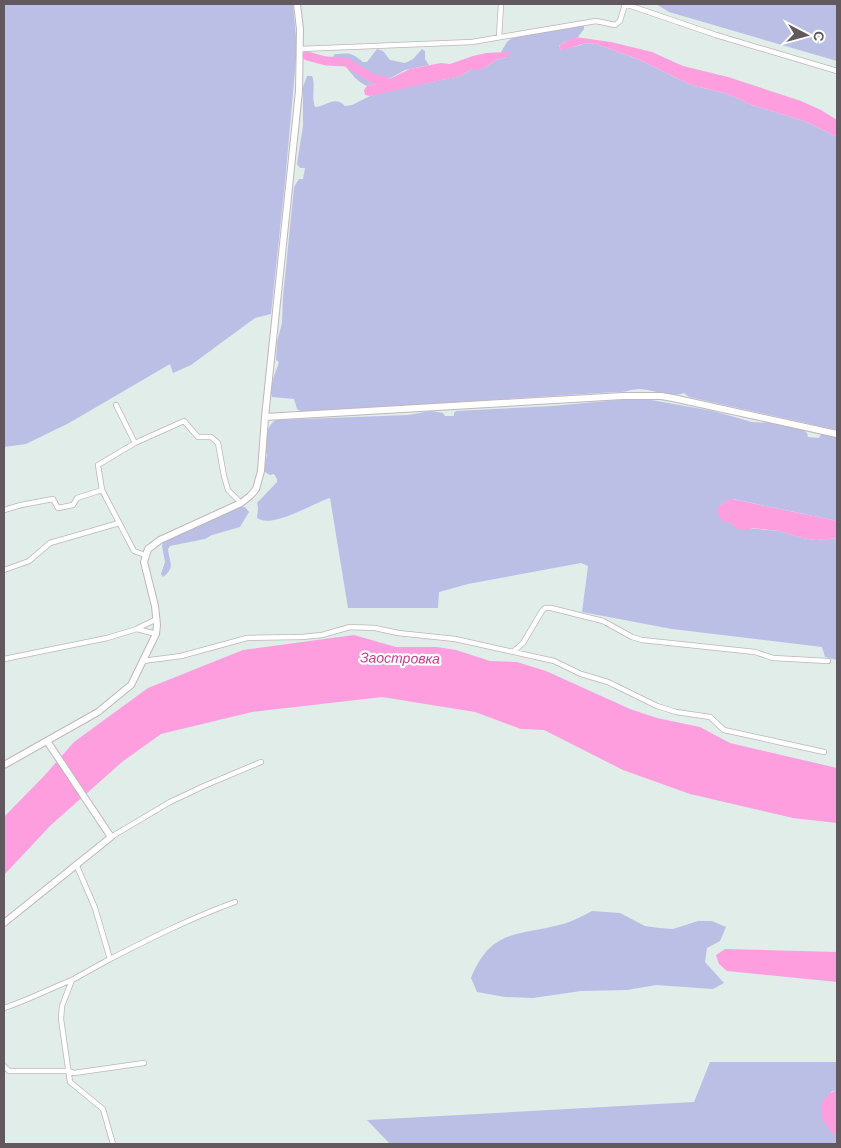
<svg xmlns="http://www.w3.org/2000/svg" width="841" height="1148" font-family="'DM Sans',sans-serif">
	<style>
		.green { fill: #bbbfe6 }
		.water { fill: #ff9edf }
		.lines { fill: none; stroke-linecap: round; stroke-linejoin: round }
		.river { stroke: #ff9edf; stroke-width: 9 }
		.street-casing { stroke: #beb6ba; stroke-width: 6 }
		.secondary-casing { stroke: #c0b6bb; stroke-width: 8 }
		.street { stroke: #fff; stroke-width: 4.5 }
		.secondary { stroke: #fff; stroke-width: 6 }
		.labels { text-anchor: middle; dominant-baseline: central; stroke-width: 4.5; stroke-linejoin: round; paint-order: stroke }
		.water-label { font-size: 14px; font-style: italic; fill: #c73d8e; stroke: #fff }
	</style>
	<rect width="100%" height="100%" fill="#e0ede9"/>
	<path class="green" d="M4 4H293L297 48 285 182 271 314 255 318 191 365 173 373 170 364 69 423 26 444 4 447Z
		M656 4H837V61L669 12Z
		M580 25 584 26V29L578 37 563 43 559 46 560 49 578 46 586 43 596 44 638 59 691 85 728 94 752 105 807 122 837 137V430L689 397 684 393C671 398 654 390 640 389 631 389 624 393 615 392L302 412 297 409 294 399 272 397C268 386 276 373 279 362L276 360 277 342 282 323 283 297 294 187 299 179H303L305 168H300L297 164 303 126V87L307 76H312C316 85 311 96 315 107 326 106 335 95 345 106L352 105 370 96 385 92 460 76 472 69H483L496 60 507 57 506 52H501L507 42 513 37Z
		M377 49 383 51 390 60 405 63 413 59 422 49 425 51V59L429 65 405 70 385 81 367 86C357 82 352 74 346 67 342 63 336 62 333 57L335 54C350 53 351 52 363 62H367Z
		M640 398 713 411 752 422 769 423 803 430 807 433 808 437 819 438 821 434 824 433 837 437V521L733 499 719 506 729 522 736 527 779 531 802 538 816 540 837 538V660L825 657 822 647 672 629 582 612 588 566 581 563 468 584 439 592 438 608H348L330 498C313 503 273 529 257 518L258 508 257 503 277 482V479L274 474 270 475 265 472 264 465 267 455C262 445 266 425 276 420L408 415 431 411 443 413 445 416H454V413L456 411 552 406Z
		M239 507H245L249 512 240 527 212 535 205 539 170 546 168 549C169 562 176 567 163 577L161 574 165 562 162 546 164 541Z
		M592 911 620 913 645 926 659 928 673 929 698 921H712L726 927 720 941 707 948 705 962 724 983 713 989 656 985 627 990 581 991 533 998 505 997 477 992 471 978C491 928 519 936 563 924 573 921 583 916 592 911Z
		M710 1062H837V1090L831 1092V1131L837 1137V1144H390L367 1120 694 1102Z"/>
	<path class="water" d="M575 37 611 42 652 52 683 66 728 77 801 101 821 110 837 120V137L807 122 752 105 728 94 691 85 638 59 596 44 586 43 563 50 559 48 560 45Z
		M506 52 511 53 507 57 496 60 483 69H472L460 76 370 96 365 95 364 90 367 86 385 81 410 69 441 63 450 64 473 56 486 53Z
		M732 499 837 521V538L816 540 802 538 779 531 752 528C743 534 736 527 729 522H723L717 511 719 506Z
		M354 635 396 647H437L456 650 490 661 517 662 546 671 630 709 657 718 700 727 730 743 837 768V823L793 818 690 794 623 770 544 730 521 729 475 712 382 697 252 712 161 734 122 762 51 825 4 875V817L44 776 74 742 148 688 243 650Z
		M725 949 837 952V982L727 971 719 964 716 955Z
		M837 1090V1137C820 1123 812 1100 837 1090Z"/>
	<g class="lines">
		<path class="river" d="M307 56 326 61 346 62 372 78 385 81"/>
		<g class="street-casing">
			<path id="street" d="M499 37 501 4
				M300 49 472 42 596 21 615 25 620 21 625 4 716 35 837 71
				M116 405 135 443 98 465 102 490 134 551 145 555
				M135 443 184 421 198 437H211L218 443 224 476 228 490 241 503
				M4 510 21 505 53 499 58 508 73 505 77 498 102 490
				M4 570 29 561 50 543 119 523
				M138 628 157 619
				M514 651 523 643 542 611 545 608H551L603 621 632 637 642 640 755 652 773 658 828 661
				M4 659 107 638 137 629 156 634
				M143 661 181 656 247 638 302 637 322 635 350 627 375 628 398 633 455 639 554 661 581 674 608 682 657 706 676 712 710 717 724 730 824 752
				M111 837 170 802 204 786 261 762
				M76 864 95 908 110 959 72 980 62 1006 61 1019 70 1082 103 1109 113 1144
				M110 959C151 938 191 918 235 902
				M4 1008C28 1000 49 989 72 980
				M4 1066 9 1071H69L74 1073 144 1063"/>
		</g>
		<g class="secondary-casing">
			<path id="secondary" d="M265 417 623 396H661L673 398 837 434
				M4 765 98 712 131 685 156 634 157 625 155 606 144 562 148 549 160 540 241 503 250 496 256 489 261 471 265 417 299 91 300 29 297 4
				M4 923 111 837 47 741"/>
		</g>
		<use href="#street" class="street"/>
		<use href="#secondary" class="secondary"/>
	</g>
	<g class="labels">
		<g class="water-label">
			<text transform="translate(400 658) rotate(1)">Заостровка</text>
		</g>
	</g>
	<rect width="841" height="1148" fill="none" stroke="#62595e" stroke-width="10"/>
	<g transform="translate(806 35) rotate(96)" stroke="#ffffff" stroke-width="4" paint-order="stroke">
	<path d="M0-4L9 19L0 12L-9 19Z" fill="#62595e"/>
	<text y="-8" font-size="14" font-weight="bold" text-anchor="middle" fill="#62595e">С</text>
	</g>
</svg>
